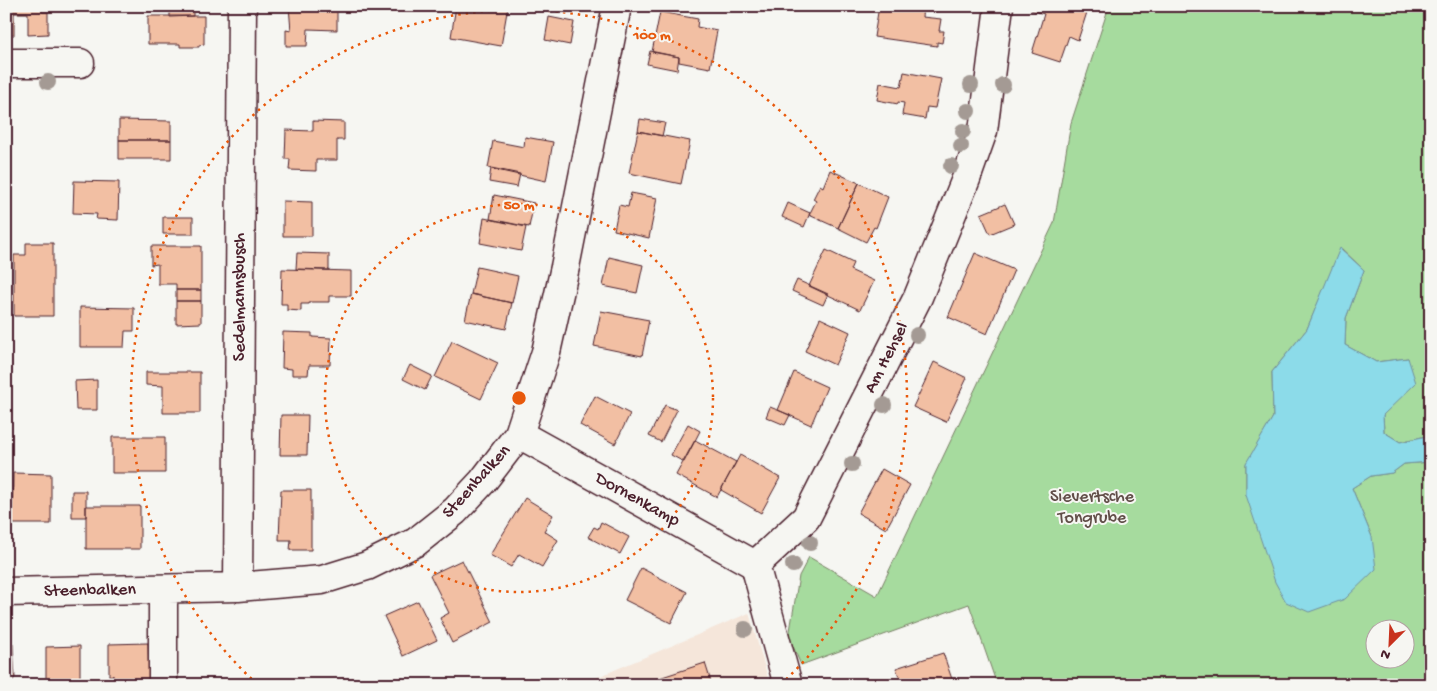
<svg xmlns="http://www.w3.org/2000/svg" width="1437" height="691" font-family="'Gochi Hand',sans-serif">
	<style>
		.built { fill: #f5e6da }
		.green { fill: #a6db9e; stroke: #787d64; fill-rule: evenodd }
		.water { fill: #8cdbe9; stroke: #72909d }
		.building { fill: #f2bfa3; stroke: #4a1f2b }
		.lines { fill: none; stroke-linecap: round; stroke-linejoin: round }
		.minor-casing { stroke: #4a1f2b; stroke-width: 31 }
		.minor { stroke: #f6f6f2; stroke-width: 28 }
		.tree { fill: #a49a94 }
		.ring { fill: none; stroke: #e8590c; stroke-width: 2.5; stroke-dasharray: 2.5 5 }
		.labels { text-anchor: middle; dominant-baseline: central; stroke-width: 4; stroke-linejoin: round; paint-order: stroke }
		.street-label { font-size: 18px; fill: #4a1f2b; stroke: #f6f6f2 }
		.park-label { font-size: 18px; fill: #614e48; stroke: #f6f6f2 }
		.centre { fill: #e8590c; stroke: #f6f6f2; stroke-width: 2.5 }
		.ring-label { font-size: 15px; text-anchor: middle; font-weight: bold; fill: #e8590c; stroke: #f6f6f2; stroke-width: 4; stroke-linejoin: round; paint-order: stroke }
	</style>
	<rect width="100%" height="100%" fill="#f6f6f2"/>
	<filter id="ink" filterUnits="userSpaceOnUse"><feTurbulence type="fractalNoise" baseFrequency=".02" numOctaves="2"/><feDisplacementMap in="SourceGraphic" scale="10" xChannelSelector="R" yChannelSelector="G"/><feConvolveMatrix kernelMatrix="1 2 1 2 8 2 1 2 1" color-interpolation-filters="sRGB"/></filter>
	<g filter="url(#ink)">
		<path class="built" d="M749 613 770 685H579Z"/>
		<path class="green" d="M1109 6H1431V435L1400 442 1384 432 1383 415 1408 358 1376 362 1345 345 1346 318 1364 270 1341 248 1307 329 1272 372 1273 417 1246 464V495L1372 537 1352 488 1371 476 1392 473 1404 464 1431 462V685H997L969 604 801 665 789 637 799 576 809 557 877 596 1054 223 1071 123ZM1374 628H1404V658H1374Z"/>
		<path class="water" d="M1340 248 1364 270 1346 318 1345 345 1376 362 1408 358 1416 383 1383 415 1384 432 1400 442 1431 435V462L1404 464 1392 473 1371 476 1352 488 1372 537 1376 569 1345 599 1309 612 1286 602 1275 582 1246 495V463L1273 417 1272 372 1307 329Z"/>
		<path class="building" d="M6 6H42V12H48V34L28 35V13H14V35H6Z
			M170 6H193V16L170 17Z
			M289 6H337V30L308 29 307 46H286V30L291 31Z
			M456 6H508L501 46 451 37Z
			M879 6H923L922 17 941 19 939 31H944L942 43 937 42V46L874 37Z
			M1033 6H1089L1078 40 1069 36 1060 62 1032 53 1044 14 1031 10Z
			M660 12 698 19 697 27 717 31 710 68 679 62V57L652 52Z
			M148 16H204V44L199 45V47H180V44H148Z
			M549 17 574 22 570 45 545 40Z
			M650 51 679 57 677 70 647 64Z
			M904 72 941 79 935 108 927 107 925 119 902 115 904 103 898 102V104L877 100 880 83 901 87Z
			M640 119 665 123 662 136 638 131Z
			M119 120 171 121V140H119Z
			M313 121 344 122V140H337V160H316V171L289 170 290 159H285L286 130 313 131Z
			M638 131 690 141 681 184 629 173Z
			M525 137 553 142 546 181 488 168 493 141 524 147Z
			M119 140H171V159H119Z
			M491 168 520 174 517 187 489 182Z
			M830 170 859 183 838 228 809 215 816 201 813 199 820 185 823 187Z
			M74 181 119 182 118 220 96 219 97 214 73 213Z
			M859 183 888 197 876 228 874 227 866 242 838 228Z
			M631 193 657 198 649 238 614 230 619 205 628 207Z
			M494 195 534 203 529 227 490 219Z
			M283 201 312 202V236H283Z
			M788 203 810 213 804 227 782 217Z
			M1005 204 1014 224 990 234 981 214Z
			M163 217H193V234H163Z
			M484 218 526 227 521 251 480 243Z
			M26 243H53V316H14V255H26Z
			M151 246H201V290H176V284H158V264L151 265Z
			M826 250 853 263 850 270 874 281 860 310 809 286Z
			M297 253 329 254V270L296 269Z
			M975 253 1014 270 987 334 948 317Z
			M609 257 643 265 637 293 603 286Z
			M477 267 518 276 512 303 471 294Z
			M282 269 351 271V296H329V302H309V304H301V311L287 310V304H281Z
			M797 280 828 294 823 305 792 291Z
			M176 290H201V301H176Z
			M471 294 512 303 506 329 465 320Z
			M176 301H201V323L176 324Z
			M80 307 134 308V331H125L124 347H80Z
			M601 311 649 320 642 356 594 346Z
			M820 318 850 332 835 365 805 351Z
			M283 332 312 333V337L331 338 330 365H309L308 375H292V369L282 368Z
			M452 341 498 363 481 399 435 377Z
			M934 362 967 378 946 422 913 407Z
			M410 365 432 376 425 390 403 379Z
			M146 372H200V413H163V386L146 385Z
			M794 372 827 387 811 425 778 410Z
			M97 380V410H76L75 381Z
			M595 396 630 414 615 444 580 425Z
			M665 405 677 410 661 442 649 436Z
			M770 407 790 415 785 425 766 417Z
			M281 415H308L307 455H280Z
			M688 424 700 431 684 462 671 455Z
			M112 437H165V473H112Z
			M695 440 736 462 717 497 676 475Z
			M740 455 780 478 761 513 721 490Z
			M882 469 910 485 886 529 858 513Z
			M13 473 51 474V524H12Z
			M281 490H311V550H290L291 540H279Z
			M72 491H86V517H72Z
			M525 498 553 515 544 531 558 540 542 567 519 554 511 567 490 555Z
			M86 506H140V549H86Z
			M601 522 629 537 620 554 588 537 594 527 598 529Z
			M462 560 493 622 452 643 440 618 449 613 430 575Z
			M641 568 687 592 671 623 625 600Z
			M418 601 437 640 403 656 384 616Z
			M148 643 149 685H109L113 683V675L109 676V644Z
			M13 644 15 678H6V645Z
			M80 646V685H46V647Z
			M943 653 954 685H902L896 668Z
			M705 663 712 685H651L650 681Z
			M6 678H13V685H6Z"/>
		<g class="lines">
			<g class="minor-casing">
				<path id="minor" d="M6 63H80
					M519 434 755 565
					M238 587 242 6
					M163 589V685
					M6 592 238 587 322 580 367 566 416 542 455 511 483 481 519 434 546 352 565 267 617 6
					M788 685 755 565 806 518 918 297 966 179 983 131 999 6"/>
			</g>
			<use href="#minor" class="minor"/>
		</g>
		<g class="tree">
			<circle cx="48" cy="82" r="8"/>
			<circle cx="971" cy="85" r="8"/>
			<circle cx="1003" cy="85" r="8"/>
			<circle cx="968" cy="111" r="8"/>
			<circle cx="963" cy="131" r="8"/>
			<circle cx="961" cy="146" r="8"/>
			<circle cx="951" cy="166" r="8"/>
			<circle cx="917" cy="335" r="8"/>
			<circle cx="884" cy="405" r="8"/>
			<circle cx="852" cy="464" r="8"/>
			<circle cx="810" cy="543" r="8"/>
			<circle cx="793" cy="565" r="8"/>
			<circle cx="745" cy="629" r="8"/>
		</g>
	</g>
	<g class="ring">
		<circle cx="519" cy="398" r="194"/>
		<path d="M257 684A388 388 0 1 1 781 684"/>
	</g>
	<g class="labels">
		<g class="street-label">
			<text transform="translate(240 297) rotate(-90)">Sedelmannsbusch</text>
			<text transform="translate(887 358) rotate(-63)">Am Hehsel</text>
			<text transform="translate(477 482) rotate(-48)">Steenbalken</text>
			<text transform="translate(637 500) rotate(29)">Dornenkamp</text>
			<text transform="translate(90 591) rotate(-1)">Steenbalken</text>
		</g>
		<g class="park-label">
			<text x="1092" y="497">Sievertsche<tspan x="1092" dy="21">Tongrube</tspan></text>
		</g>
	</g>
	<circle cx="519" cy="398" r="8" class="centre"/>
	<g class="ring-label">
		<text x="652" y="39">100 m</text>
		<text x="519" y="209">50 m</text>
	</g>
	<rect width="1437" height="691" fill="none" stroke="#f6f6f2" stroke-width="25"/>
	<rect x="12" y="12" width="1412" height="666" fill="none" stroke="#4a1f2b" stroke-width="2" filter="url(#ink)"/>
	<g transform="translate(1390 644) rotate(204)"><circle r="24" fill="#f6f6f2" stroke="#b1a0a2"/>
	<path d="M0-4L9 19L0 12L-9 19Z" fill="#c8321e"/>
	<text y="-8" font-size="14" font-weight="bold" text-anchor="middle" fill="#4a1f2b">N</text>
	</g>
</svg>
